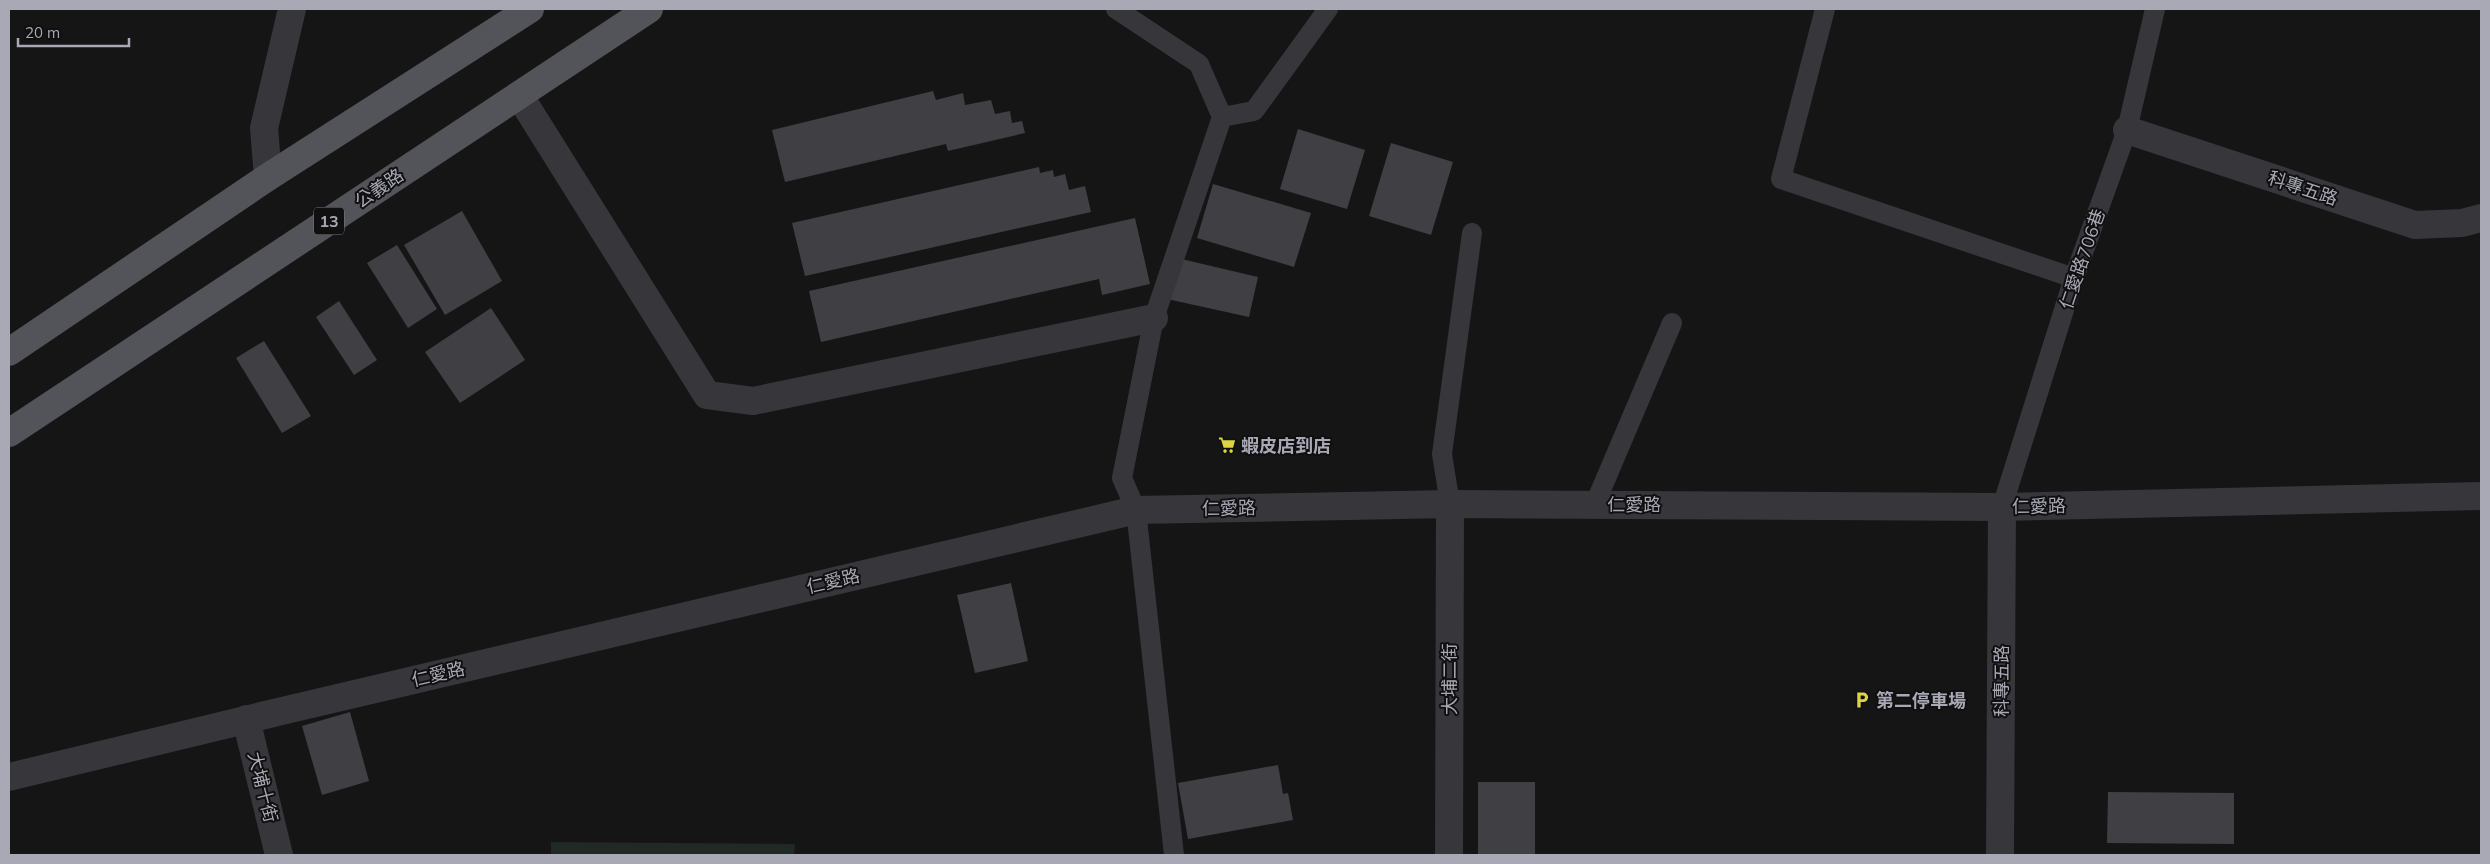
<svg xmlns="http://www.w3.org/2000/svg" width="2490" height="864" font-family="Mulish,'Noto Sans TC',sans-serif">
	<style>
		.green { fill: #212924 }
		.building { fill: #403f43 }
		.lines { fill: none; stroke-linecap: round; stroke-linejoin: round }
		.service { stroke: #37363b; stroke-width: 20 }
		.minor { stroke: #37363b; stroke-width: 28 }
		.tertiary { stroke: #37363b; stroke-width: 28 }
		.primary { stroke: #53535a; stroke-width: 28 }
		.labels { text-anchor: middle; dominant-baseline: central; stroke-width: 4; stroke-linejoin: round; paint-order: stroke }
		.shield { fill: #101011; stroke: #7a7b84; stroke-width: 1 }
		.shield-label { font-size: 16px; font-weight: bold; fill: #a8a9b5 }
		.street-label { font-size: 18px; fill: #a8a9b5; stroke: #101011 }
		.poi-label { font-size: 18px; font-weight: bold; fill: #a8a9b5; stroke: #101011; text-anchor: start }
	</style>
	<rect width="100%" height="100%" fill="#151516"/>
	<path class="green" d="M551 842 795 844 794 855H551Z"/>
	<path class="building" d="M933 91 936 100 963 93 965 105 991 100 995 114 1010 111 1012 123 1022 121 1025 133 948 151 946 144 785 182 772 130Z
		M1298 129 1365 150 1347 209 1280 189Z
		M1391 143 1453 162 1431 235 1369 216Z
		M1039 167 1040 173 1053 170 1054 177 1065 174 1069 190 1085 186 1091 212 805 276 792 223Z
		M1213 184 1311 213 1294 267 1197 238Z
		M462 211 502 281 445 315 404 245Z
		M1135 218 1150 284 1102 295 1099 279 821 342 809 291Z
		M397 245 437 309 408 328 367 263Z
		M1177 258 1258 277 1249 317 1167 299Z
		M339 301 377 360 354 375 316 317Z
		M491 308 525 360 460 403 425 352Z
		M264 341 311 416 282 433 236 358Z
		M1011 583 1028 661 975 673 957 595Z
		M350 712 369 781 322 795 302 726Z
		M1278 765 1283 794 1288 793 1293 820 1188 839 1178 783Z
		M1478 782H1535V855H1478Z
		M2108 792 2234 793V844L2107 843Z"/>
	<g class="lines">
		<path class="service" d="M1116 9 1199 64 1222 117
			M1825 9 1781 179 2074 278
			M1450 504 1442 454 1472 233
			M1595 504 1672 323
			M2002 507 2074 278 2127 130 2155 9
			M1174 855 1136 510 1122 478 1154 318 1222 117 1254 111 1328 9"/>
		<path class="minor" d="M519 95 707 395 753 401 1154 318
			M2127 130 2415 225 2462 223 2481 218
			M268 177 264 128 292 9
			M246 719 279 855
			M1449 855 1450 504
			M2000 855 2002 507"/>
		<path class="tertiary" d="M9 777 282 711 1136 510 1450 504 2002 507 2481 496"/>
		<path class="primary" d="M9 352 268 177 530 9
			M9 433 649 9"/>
	</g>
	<defs>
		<g id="supermarket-bare" transform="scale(1.35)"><path d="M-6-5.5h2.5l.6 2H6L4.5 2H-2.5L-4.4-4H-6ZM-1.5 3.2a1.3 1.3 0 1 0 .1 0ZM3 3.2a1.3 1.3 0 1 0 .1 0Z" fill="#e0d343" stroke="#101011" stroke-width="2.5" paint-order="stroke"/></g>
		<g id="parking-bare" transform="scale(1.35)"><path d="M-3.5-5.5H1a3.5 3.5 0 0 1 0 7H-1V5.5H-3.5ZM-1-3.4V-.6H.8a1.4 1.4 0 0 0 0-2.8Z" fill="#e0d343" stroke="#101011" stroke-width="2.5" paint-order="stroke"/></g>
	</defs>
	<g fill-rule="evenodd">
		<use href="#supermarket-bare" x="1227" y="445"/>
		<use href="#parking-bare" x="1862" y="700"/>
	</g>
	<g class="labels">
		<rect class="shield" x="314" y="207.5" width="30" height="27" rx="4"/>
		<g class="shield-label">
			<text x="329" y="221">13</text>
		</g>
		<g class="street-label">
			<text transform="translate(379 188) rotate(-34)">公義路</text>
			<text transform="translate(2303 188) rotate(18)">科專五路</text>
			<text transform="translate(2082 259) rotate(-71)">仁愛路706巷</text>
			<text x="1634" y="504">仁愛路</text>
			<text transform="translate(2039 506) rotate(-1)">仁愛路</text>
			<text transform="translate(1229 508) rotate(-1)">仁愛路</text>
			<text transform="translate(833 581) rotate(-13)">仁愛路</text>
			<text transform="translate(438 674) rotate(-13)">仁愛路</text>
			<text transform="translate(1449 679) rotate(-90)">大埔二街</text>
			<text transform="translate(2001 681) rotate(-90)">科專五路</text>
			<text transform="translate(263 787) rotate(76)">大埔十街</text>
		</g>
		<g class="poi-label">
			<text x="1241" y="445">蝦皮店到店</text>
			<text x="1876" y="700">第二停車場</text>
		</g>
	</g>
	<rect width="2490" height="864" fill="none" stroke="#a8a9b5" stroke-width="20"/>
	<path d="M18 38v8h111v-8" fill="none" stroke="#a8a9b5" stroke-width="2.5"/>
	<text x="25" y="38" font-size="15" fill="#a8a9b5" stroke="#101011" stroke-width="4" paint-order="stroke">20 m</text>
</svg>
